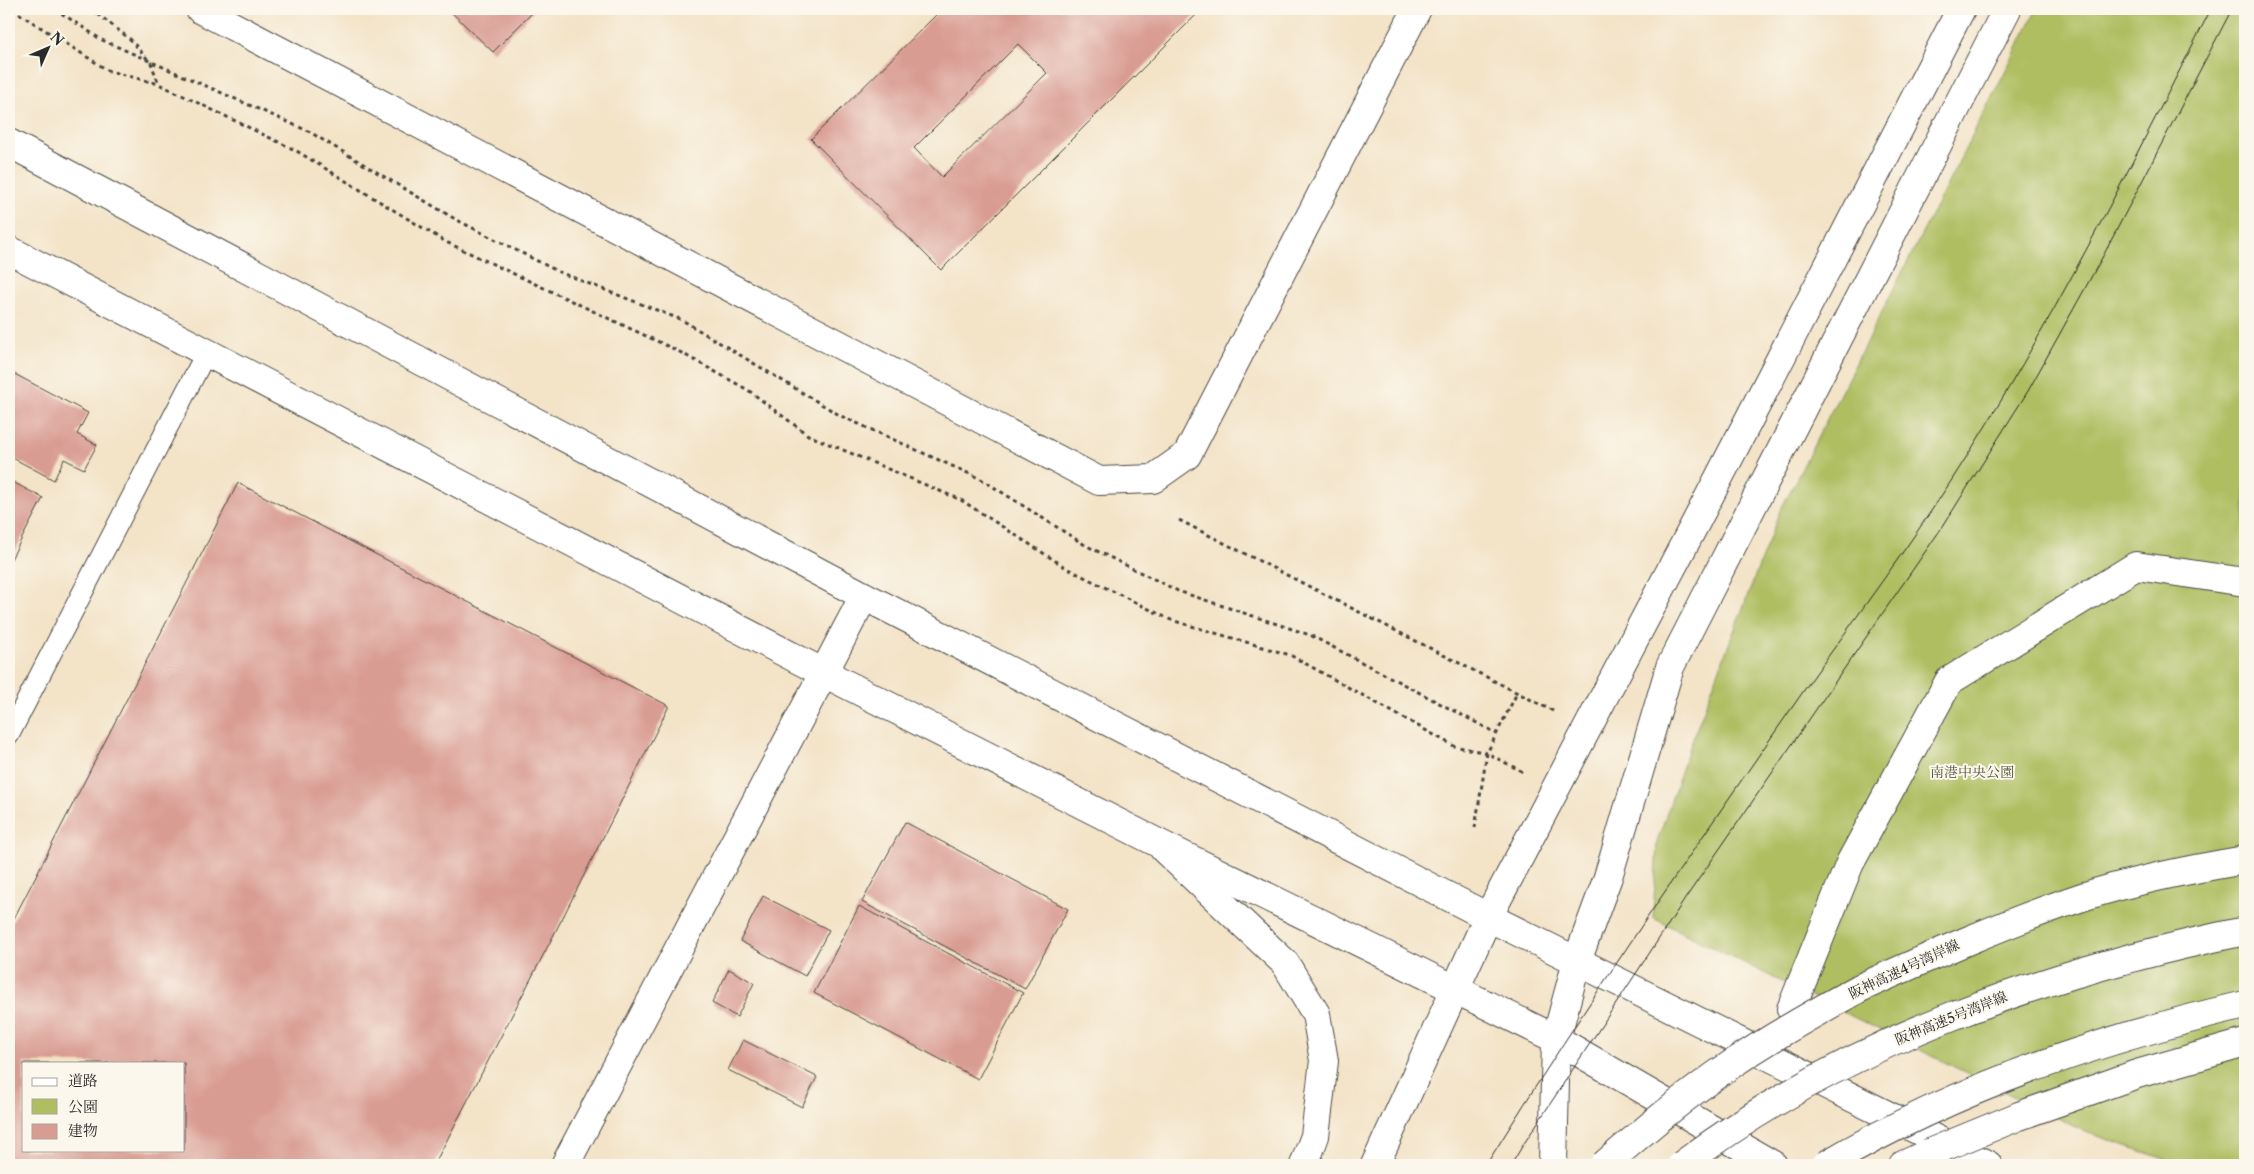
<svg xmlns="http://www.w3.org/2000/svg" width="2254" height="1174" font-family="'Libre Caslon Text','Noto Serif JP',serif">
	<style>
		.green { fill: #aebe61; stroke: #6c7446 }
		.building { fill: #d99c93; fill-rule: evenodd }
		.lines { fill: none; stroke-linecap: round; stroke-linejoin: round }
		.lane-casing { stroke: #494742; stroke-width: 22 }
		.street-casing { stroke: #494742; stroke-width: 30 }
		.secondary-casing { stroke: #494742; stroke-width: 30 }
		.highway-casing { stroke: #494742; stroke-width: 30 }
		.path { stroke: #494742; stroke-width: 3; stroke-dasharray: 4 4; stroke-linecap: butt }
		.lane { stroke: #fff; stroke-width: 20 }
		.street { stroke: #fff; stroke-width: 28 }
		.secondary { stroke: #fff; stroke-width: 28 }
		.highway { stroke: #fff; stroke-width: 28 }
		.tram { stroke: #2b2b2b; stroke-width: 1 }
		.highway-bridge-casing { stroke: #494742; stroke-width: 30; stroke-linecap: butt }
		.highway-bridge { stroke: #fff; stroke-width: 28 }
		.labels { text-anchor: middle; dominant-baseline: central; stroke-width: 4; stroke-linejoin: round; paint-order: stroke }
		.park-label { font-size: 14px; fill: #52573b; stroke: #fbf7ec }
		.street-label { font-size: 14px; fill: #2b2b2b; stroke: #fbf7ec }
	</style>
	<rect width="100%" height="100%" fill="#fbf7ec"/>
	<filter id="ink" filterUnits="userSpaceOnUse"><feTurbulence type="fractalNoise" baseFrequency=".02" numOctaves="2"/><feDisplacementMap in="SourceGraphic" scale="10" xChannelSelector="R" yChannelSelector="G"/><feConvolveMatrix kernelMatrix="1 2 1 2 8 2 1 2 1" color-interpolation-filters="sRGB"/></filter>
	<filter id="wash" filterUnits="userSpaceOnUse"><feTurbulence type="fractalNoise" baseFrequency=".0096" numOctaves="4" result="noise"/><feDisplacementMap in="SourceGraphic" scale="20" xChannelSelector="R" yChannelSelector="G"/><feGaussianBlur stdDeviation="1.12" result="paint"/><feColorMatrix in="noise" values="0 0 0 0 0 0 0 0 0 0 0 0 0 0 0 0 0 1.4 0 .05"/><feComposite in="paint" operator="in"/></filter>
	<g filter="url(#wash)">
		<rect width="100%" height="100%" fill="#f3e3c7"/>
		<path class="green" d="M2037 9H2245V1165H2182L2088 1133 1653 918 1657 842 1688 751 1780 511Z"/>
		<g id="blocks">
			<path class="building" d="M448 9H536L493 52Z
				M942 9H1202L941 270 811 139ZM1018 44 1047 73 942 177 914 148Z
				M9 371 88 413 77 434 97 445 84 469 64 459 54 480 9 456Z
				M9 480 43 498 9 563Z
				M238 483 669 706 562 919 434 1165H9V928ZM24 1063H184V1150H24Z
				M905 822 1068 909 1025 989 862 902Z
				M763 896 829 930 805 976 740 941Z
				M859 906 1023 993 978 1079 814 993Z
				M729 969 754 983 737 1017 712 1003Z
				M743 1040 817 1077 802 1107 728 1070Z"/>
		</g>
	</g>
	<g filter="url(#ink)">
		<use href="#blocks" fill-opacity="0" stroke="#494742" stroke-width="1"/>
		<g class="lines">
			<g class="lane-casing">
				<path id="lane" d="M9 735 206 353"/>
			</g>
			<g class="street-casing">
				<path id="street" d="M1164 849 1285 963 1316 1014 1324 1061 1315 1136 1304 1165
					M1791 1009 1850 863 1949 681 2136 566 2245 582"/>
			</g>
			<g class="secondary-casing">
				<path id="secondary" d="M200 9 1099 481 1153 479 1187 455 1417 9
					M9 143 864 596 1488 917 1988 1165
					M9 250 824 673 1156 842 1556 1039 1773 1165
					M565 1165 864 596
					M1375 1165 1488 917 1696 522 1961 9
					M1553 1165 1556 1039 1577 961 1608 877 1670 667 2007 9"/>
			</g>
			<g class="highway-casing">
				<path id="highway" d="M1860 988C1933 955 2005 923 2082 897 2135 880 2191 869 2245 860
					M1903 1165 1929 1153"/>
			</g>
			<path class="path" d="M12 9 109 71 159 84 295 150 446 242 678 351 748 390 808 435 961 500 1068 569 1171 620 1290 655 1454 746 1487 753 1525 773
				M55 9 102 40 308 131 455 219 559 272 682 320 841 416 981 479 1085 545 1178 591 1310 635 1496 733
				M91 9 130 39 151 63 159 84
				M1179 520 1555 712
				M1475 828 1487 753 1517 693"/>
			<use href="#lane" class="lane"/>
			<use href="#street" class="street"/>
			<use href="#secondary" class="secondary"/>
			<use href="#highway" class="highway"/>
			<path class="tram" d="M1486 1165C1587 1002 1697 844 1807 686 1856 617 1907 549 1953 478 2050 328 2130 167 2211 9
				M1511 1165 1523 1145 1687 896 1943 526 2028 391 2103 256 2232 9"/>
			<g class="highway-bridge-casing">
				<path id="highway-bridge" d="M1929 1153 2019 1116 2137 1074 2245 1043
					M1604 1165C1645 1130 1687 1094 1732 1064 1773 1036 1816 1012 1860 988
					M1682 1165C1847 1040 2044 973 2245 931
					M1826 1165C1955 1088 2100 1039 2245 1005"/>
			</g>
			<use href="#highway-bridge" class="highway-bridge"/>
		</g>
	</g>
	<g class="labels">
		<g class="park-label">
			<text x="1972" y="772">南港中央公園</text>
		</g>
		<g class="street-label">
			<text transform="translate(1904 969) rotate(-25)">阪神高速4号湾岸線</text>
			<text transform="translate(1951 1018) rotate(-22)">阪神高速5号湾岸線</text>
		</g>
	</g>
	<rect width="2254" height="1174" fill="none" stroke="#fbf7ec" stroke-width="30"/>
	<rect x="22" y="1062" width="162" height="90" fill="#fbf7ec" stroke="#a8a59f"/>
	<rect x="32" y="1078" width="25" height="8" fill="#ffffff" stroke="#a8a59f"/>
	<text x="68" y="1086" font-size="15" fill="#2b2b2b">道路</text>
	<rect x="32" y="1099" width="25" height="15" fill="#aebe61" stroke="#a8a59f"/>
	<text x="68" y="1112" font-size="15" fill="#2b2b2b">公園</text>
	<rect x="32" y="1124" width="25" height="15" fill="#d99c93" stroke="#a8a59f"/>
	<text x="68" y="1136" font-size="15" fill="#2b2b2b">建物</text>
	<g transform="translate(48 48) rotate(45)" stroke="#fbf7ec" stroke-width="4" paint-order="stroke">
	<path d="M0-4L9 19L0 12L-9 19Z" fill="#2b2b2b"/>
	<text y="-8" font-size="14" font-weight="bold" text-anchor="middle" fill="#2b2b2b">N</text>
	</g>
</svg>
